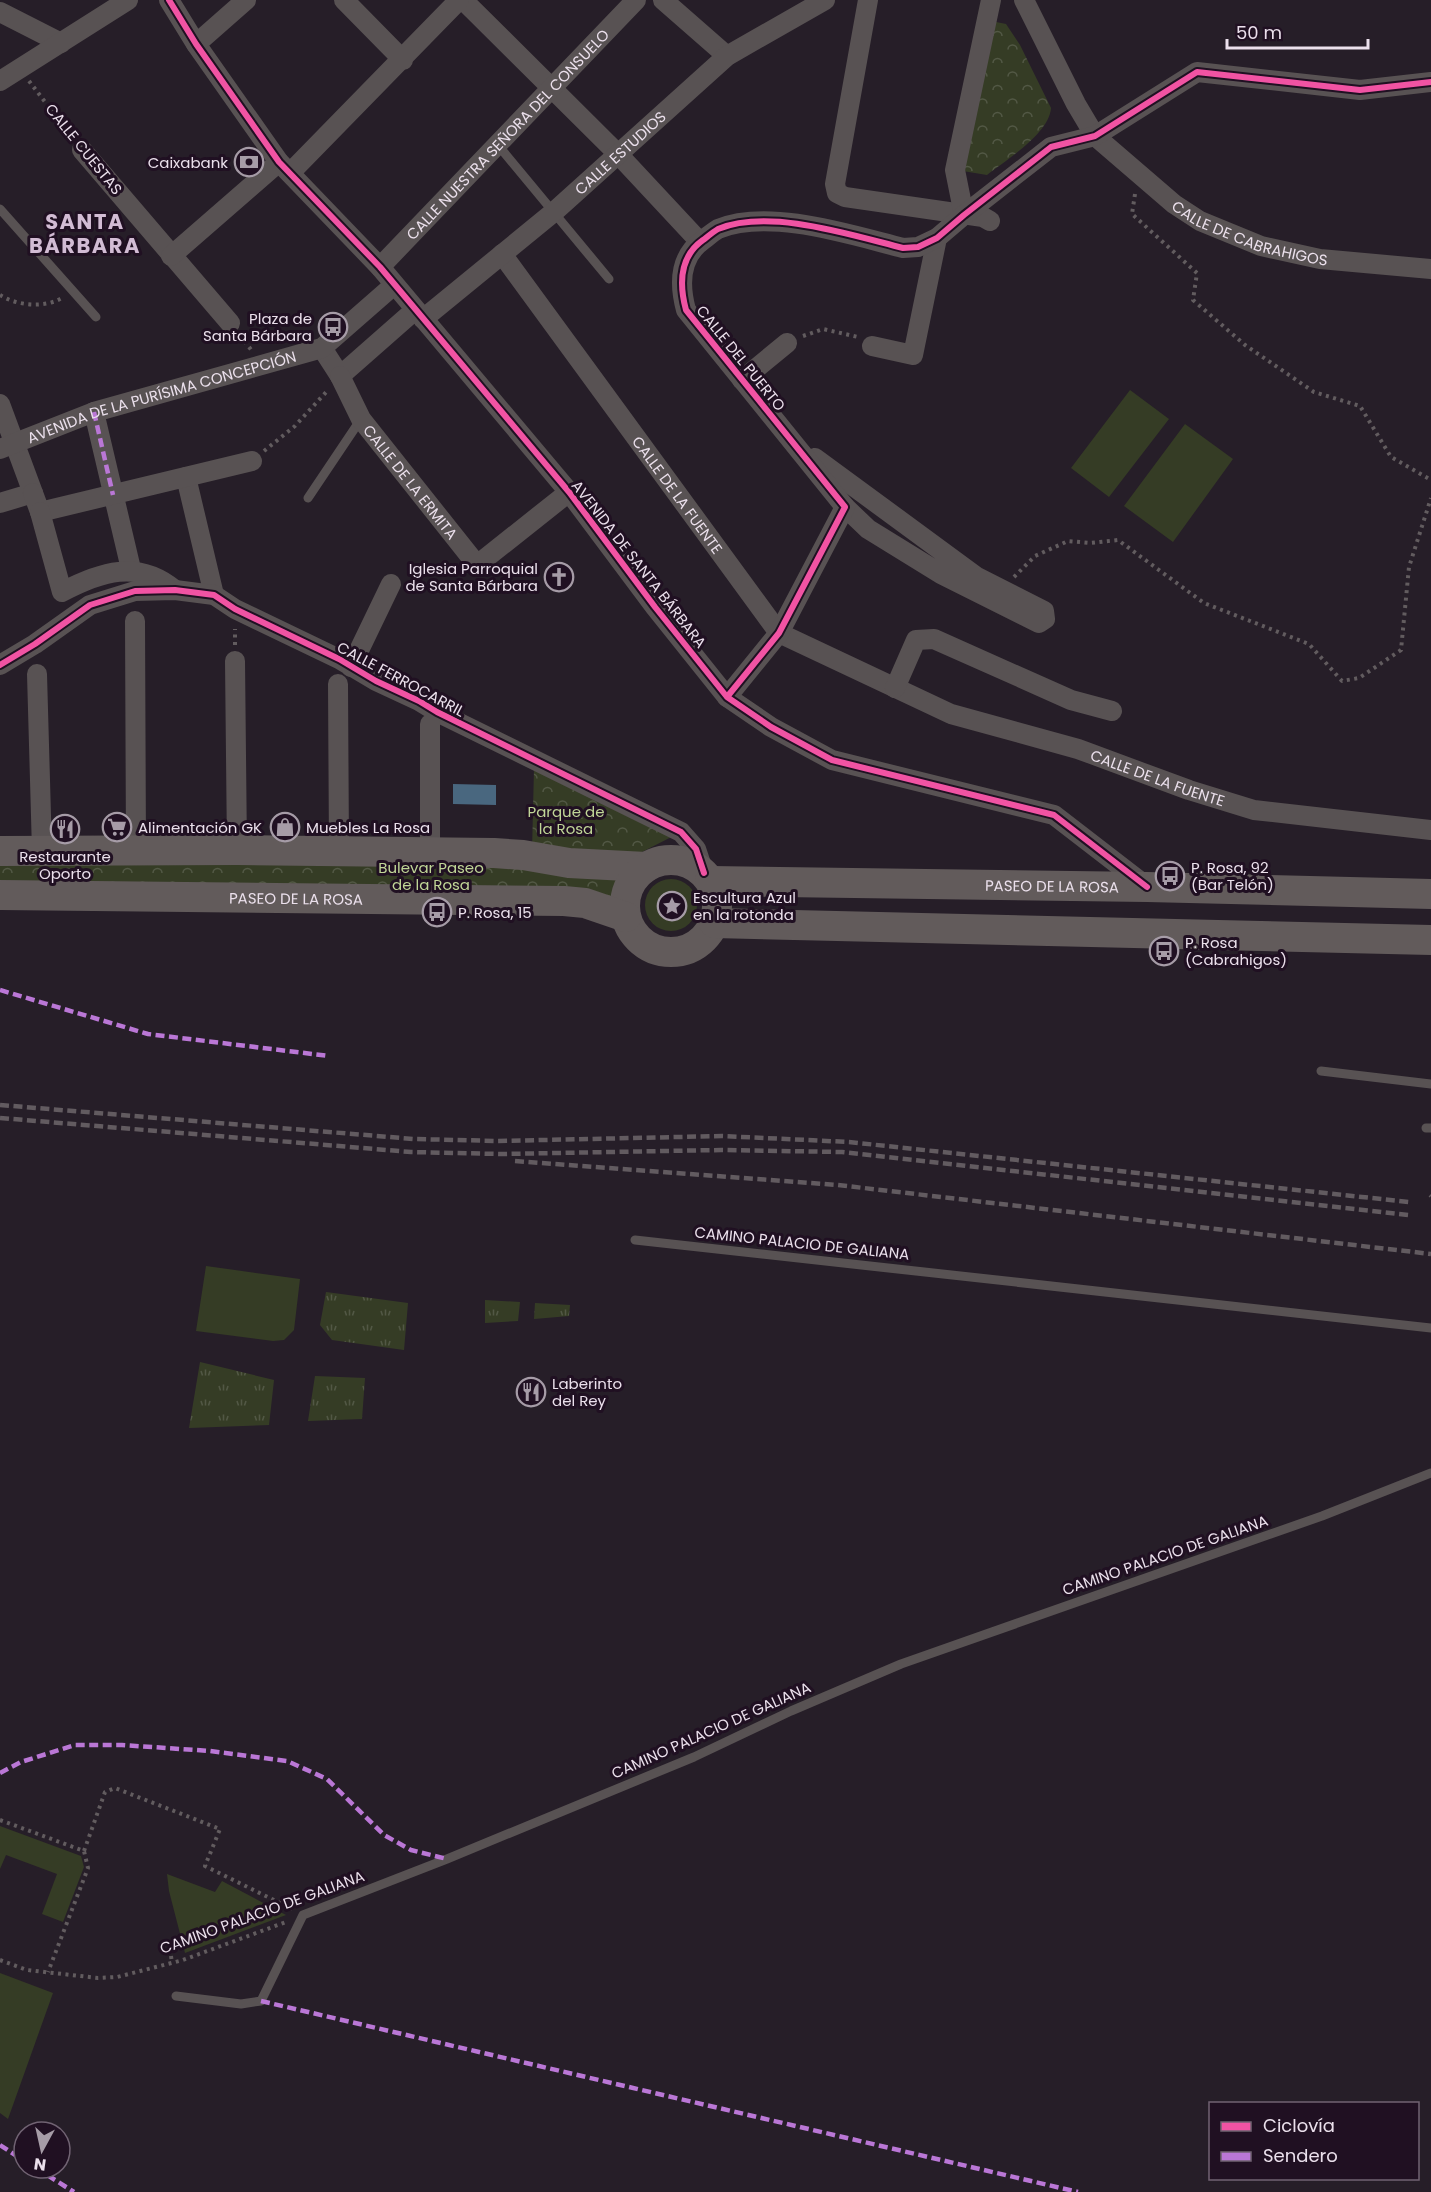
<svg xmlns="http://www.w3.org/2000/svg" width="1431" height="2192" font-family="Poppins,sans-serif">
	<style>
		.grass { fill: url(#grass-tufts) }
		.park { fill: url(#park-crowns) }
		.garden { fill: #353c25 }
		.water { fill: #49677f }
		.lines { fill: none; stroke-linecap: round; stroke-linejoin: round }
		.path { stroke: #625c5f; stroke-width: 4; stroke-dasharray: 3 4.5; stroke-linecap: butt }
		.lane { stroke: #585253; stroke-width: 9 }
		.street { stroke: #585253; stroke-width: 20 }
		.primary { stroke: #625b5b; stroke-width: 30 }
		.rail { stroke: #625b60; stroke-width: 4.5; stroke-dasharray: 9 4.5; stroke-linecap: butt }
		.quiet { stroke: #ba77d6; stroke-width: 4.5; stroke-dasharray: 9 4.5; stroke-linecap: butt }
		.cycleway-casing { stroke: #201022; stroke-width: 10 }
		.cycleway { stroke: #f153a3; stroke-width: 6 }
		.labels { text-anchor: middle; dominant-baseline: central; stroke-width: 6; stroke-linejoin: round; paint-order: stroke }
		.street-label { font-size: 15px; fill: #ebe0ec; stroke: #201022 }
		.poi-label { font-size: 15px; fill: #ebe0ec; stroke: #201022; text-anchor: start }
		.park-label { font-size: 15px; fill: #c0d697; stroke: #201022 }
		.district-label { font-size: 21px; font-weight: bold; letter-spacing: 1.5px; fill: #d2bcd4; stroke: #201022 }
	</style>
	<defs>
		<pattern id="grass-tufts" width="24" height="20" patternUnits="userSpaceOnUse" patternTransform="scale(1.5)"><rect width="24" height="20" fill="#353c25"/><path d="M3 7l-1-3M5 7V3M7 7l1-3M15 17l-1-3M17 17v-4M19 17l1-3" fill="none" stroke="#525845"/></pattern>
		<pattern id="park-crowns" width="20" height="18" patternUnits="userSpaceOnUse" patternTransform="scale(1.5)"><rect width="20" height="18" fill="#353c25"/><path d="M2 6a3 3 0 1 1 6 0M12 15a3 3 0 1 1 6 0" fill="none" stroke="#525845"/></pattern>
	</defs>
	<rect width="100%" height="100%" fill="#261e28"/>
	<path class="grass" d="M326 1292 408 1303 404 1350 332 1340 320 1325Z
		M485 1300 520 1302 518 1321 485 1323Z
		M535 1303 570 1305 569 1316 534 1319Z
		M200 1362 274 1380 269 1425 189 1428Z
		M315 1376 365 1378 362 1419 308 1421Z"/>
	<path class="park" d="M996 22 1006 24 1020 45 1051 108C1049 134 1006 160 987 175L963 171Z
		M534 769 681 832 640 853 532 852Z
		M0 858H431L620 873 610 904 0 891Z"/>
	<path class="garden" d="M1130 390 1169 419 1109 497 1071 468Z
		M1185 424 1233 459 1173 542 1124 506Z
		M645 905a26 26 0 1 1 52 0a26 26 0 1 1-52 0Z
		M206 1266 300 1279 294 1330 284 1340 273 1341 196 1331Z
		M0 1826 81 1856 84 1867 63 1922 42 1914 57 1874 6 1855 0 1869Z
		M167 1874 215 1892 222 1881 286 1915 185 1953 169 1891Z
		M0 1973 53 1993 8 2119 0 2113Z"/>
	<path class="water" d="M453 784 496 785V805L453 804Z"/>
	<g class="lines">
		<path class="path" d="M29 81 72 137
			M1135 194 1132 214 1197 273 1193 300 1245 345 1314 392 1360 406 1391 457 1431 480
			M0 295C17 306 45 308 62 298
			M240 335 252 351
			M803 336 823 329 858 337
			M264 451 295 426 328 390
			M1014 577 1035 556 1068 541 1090 543 1118 540 1204 603 1309 644 1342 681 1359 678 1401 650 1409 567 1431 498
			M235 645V629
			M1430 1195 1431 1196
			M0 1820 84 1851 88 1868 48 1972
			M84 1851 105 1792 115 1788 220 1829 205 1866 292 1909
			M171 1956 172 1963
			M0 1960 27 1970 98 1978 117 1977 183 1960 286 1922"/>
		<path class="lane" d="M497 144 609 279
			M0 209 96 317
			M308 498 361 419
			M1321 1071 1431 1084
			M1426 1128H1431
			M635 1240 1431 1328
			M176 1996 241 2004 261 2001 303 1915 447 1859 694 1757 791 1711 901 1664 1322 1516 1431 1473"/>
		<g class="street">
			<path d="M169 0 196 44 279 162 380 267 569 492 655 607 727 697 771 727 832 760 1054 815 1146 886"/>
			<path d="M344 0 403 60"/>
			<path d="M463 0 617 153 700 242"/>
			<path d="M663 0 727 56"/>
			<path d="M868 0 835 184 837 193 845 197 983 217 990 221"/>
			<path id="s1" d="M1024 0 1076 104 1095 136 1174 204 1200 221 1261 246 1320 259 1431 269"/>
			<path d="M0 12 61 43"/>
			<path d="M196 44 246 0"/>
			<path d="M0 81 128 0"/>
			<path d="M82 150 230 323"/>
			<path d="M290 173 459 0"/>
			<path d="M964 215 955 170 991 0"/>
			<path id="s2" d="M502 254 779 633 951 714 1078 749 1189 790 1254 810 1431 830"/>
			<path d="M171 256 279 162"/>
			<path id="s3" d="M380 267 636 0"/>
			<path id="s4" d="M423 319 555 211 727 56 825 0"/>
			<path d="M872 346 913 355 937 238"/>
			<path d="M322 348 340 376 415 310"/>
			<path id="s5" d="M340 376 361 419 477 565 569 492"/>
			<path d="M742 380 787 343"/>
			<path d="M0 404 33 493 0 503"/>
			<path d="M94 412 131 569"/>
			<path id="s6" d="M0 449 94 412 322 348 394 285"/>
			<path d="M815 458 977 577 1044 611 1045 619 1039 623 941 574 868 529 845 507"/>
			<path d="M186 477 214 595"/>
			<path d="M33 493 40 512 252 461"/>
			<path d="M40 512 62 592C100 572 138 559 175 590"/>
			<path d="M135 621 136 850"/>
			<path d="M235 661 237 850"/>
			<path d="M0 665 35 644 90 605 135 591 175 590 214 595 235 609 339 659 376 681 419 701 437 712 681 832 696 849 704 873"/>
			<path d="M351 667 391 584"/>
			<path d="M37 674 42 851"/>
			<path d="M338 684 339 851"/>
			<path d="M895 688 916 640 934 639 1071 700 1112 711"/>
			<path d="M727 697 779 633 845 507 686 310C679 284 679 257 703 240 707 237 713 232 718 229 769 208 851 235 903 248L918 247 937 238 964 215 1051 147 1095 136 1197 72 1360 90 1431 82"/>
			<path d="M430 852V724"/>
		</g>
		<g class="primary">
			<path d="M0 851 237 850 494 853 523 855 569 863 646 867"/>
			<circle cx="671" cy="906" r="46"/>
			<path id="s7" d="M710 881 1147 887 1431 894"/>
			<path id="s8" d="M0 895 564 901 585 903 626 917"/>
			<path d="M714 923 1431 940"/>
		</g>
		<path class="rail" d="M0 1105 414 1139 498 1141 722 1136 849 1142 1409 1202
			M0 1118 411 1152 501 1154 721 1150 842 1152 1409 1215
			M515 1161 838 1185 1431 1254"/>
		<path class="quiet" d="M94 412 113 495
			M0 990 148 1034 329 1056
			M0 1773 21 1762 75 1745H122L210 1751 287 1761 327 1779 384 1835 411 1850 447 1859
			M261 2001 1078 2192
			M0 2145 24 2161
			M36 2168 74 2192"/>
		<g class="cycleway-casing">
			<path id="cycleway" d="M169 0 196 44 279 162 380 267 569 492 655 607 727 697 771 727 832 760 1054 815 1147 887
				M0 665 35 644 90 605 135 591 175 590 214 595 235 609 339 659 376 681 419 701 437 712 681 832 696 849 704 873
				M727 697 779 633 845 507 686 310C679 284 679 257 703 240 707 237 713 232 718 229 769 208 851 235 903 248L918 247 937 238 964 215 1051 147 1095 136 1197 72 1360 90 1431 82"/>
		</g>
		<use href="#cycleway" class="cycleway"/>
	</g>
	<defs>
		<g id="bank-ring" transform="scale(1.5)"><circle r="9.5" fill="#201022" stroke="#a69ca7" stroke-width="1.5"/><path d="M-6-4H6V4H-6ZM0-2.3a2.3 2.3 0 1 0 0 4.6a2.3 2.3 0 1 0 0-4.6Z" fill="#a69ca7"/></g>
		<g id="bus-ring" transform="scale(1.5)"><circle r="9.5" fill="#201022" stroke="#a69ca7" stroke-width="1.5"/><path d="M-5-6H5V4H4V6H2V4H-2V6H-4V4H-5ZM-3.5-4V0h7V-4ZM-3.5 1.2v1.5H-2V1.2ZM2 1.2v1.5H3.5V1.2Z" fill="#a69ca7"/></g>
		<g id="church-ring" transform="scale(1.5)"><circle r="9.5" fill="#201022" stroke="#a69ca7" stroke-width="1.5"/><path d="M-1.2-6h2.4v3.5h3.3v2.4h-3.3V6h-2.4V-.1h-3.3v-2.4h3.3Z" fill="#a69ca7"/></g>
		<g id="supermarket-ring" transform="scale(1.5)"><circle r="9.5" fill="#201022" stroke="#a69ca7" stroke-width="1.5"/><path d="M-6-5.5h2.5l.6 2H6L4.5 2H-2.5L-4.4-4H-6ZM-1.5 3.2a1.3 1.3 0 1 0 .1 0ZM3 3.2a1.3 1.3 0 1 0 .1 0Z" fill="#a69ca7"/></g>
		<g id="shop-ring" transform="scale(1.5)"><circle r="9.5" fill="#201022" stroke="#a69ca7" stroke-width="1.5"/><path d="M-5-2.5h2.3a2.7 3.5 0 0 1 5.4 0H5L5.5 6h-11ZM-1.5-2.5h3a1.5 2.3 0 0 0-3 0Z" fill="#a69ca7"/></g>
		<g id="restaurant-ring" transform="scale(1.5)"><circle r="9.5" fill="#201022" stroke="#a69ca7" stroke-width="1.5"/><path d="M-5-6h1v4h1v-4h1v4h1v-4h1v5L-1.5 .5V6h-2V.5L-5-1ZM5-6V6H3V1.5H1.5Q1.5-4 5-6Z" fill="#a69ca7"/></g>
		<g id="sight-ring" transform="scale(1.5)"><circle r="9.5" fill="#201022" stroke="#a69ca7" stroke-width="1.5"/><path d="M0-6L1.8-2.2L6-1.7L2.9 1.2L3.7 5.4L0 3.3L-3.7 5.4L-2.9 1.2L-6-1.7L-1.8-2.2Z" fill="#a69ca7"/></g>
	</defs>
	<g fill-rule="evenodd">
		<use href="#bank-ring" x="249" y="162"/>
		<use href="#bus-ring" x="333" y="327"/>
		<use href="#church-ring" x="559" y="577"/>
		<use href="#supermarket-ring" x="117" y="827"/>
		<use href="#shop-ring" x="285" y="827"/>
		<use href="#restaurant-ring" x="65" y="829"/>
		<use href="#bus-ring" x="1170" y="876"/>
		<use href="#sight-ring" x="672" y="906"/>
		<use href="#bus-ring" x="437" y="912"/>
		<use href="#bus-ring" x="1164" y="951"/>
		<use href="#restaurant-ring" x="531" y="1392"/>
	</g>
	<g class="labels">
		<g class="street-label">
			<text stroke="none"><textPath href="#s3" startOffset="184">CALLE NUESTRA SEÑORA DEL CONSUELO</textPath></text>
			<text transform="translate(84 149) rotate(51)">CALLE CUESTAS</text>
			<text stroke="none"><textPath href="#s4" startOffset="258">CALLE ESTUDIOS</textPath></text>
			<text stroke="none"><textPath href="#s1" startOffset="340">CALLE DE CABRAHIGOS</textPath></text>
			<text transform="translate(741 358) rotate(51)">CALLE DEL PUERTO</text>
			<text stroke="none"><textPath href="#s6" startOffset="170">AVENIDA DE LA PURÍSIMA CONCEPCIÓN</textPath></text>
			<text stroke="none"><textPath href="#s5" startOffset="128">CALLE DE LA ERMITA</textPath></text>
			<text stroke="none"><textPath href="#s2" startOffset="298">CALLE DE LA FUENTE</textPath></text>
			<text transform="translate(639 564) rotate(52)">AVENIDA DE SANTA BÁRBARA</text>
			<text transform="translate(401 679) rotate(28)">CALLE FERROCARRIL</text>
			<text stroke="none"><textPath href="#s2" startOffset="876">CALLE DE LA FUENTE</textPath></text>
			<text stroke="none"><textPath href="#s7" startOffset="342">PASEO DE LA ROSA</textPath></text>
			<text stroke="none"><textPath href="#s8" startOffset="296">PASEO DE LA ROSA</textPath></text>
			<text transform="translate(802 1243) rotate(6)">CAMINO PALACIO DE GALIANA</text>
			<text transform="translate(1165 1555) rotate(-19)">CAMINO PALACIO DE GALIANA</text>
			<text transform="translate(711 1730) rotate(-24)">CAMINO PALACIO DE GALIANA</text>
			<text transform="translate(262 1912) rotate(-20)">CAMINO PALACIO DE GALIANA</text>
		</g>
		<g class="poi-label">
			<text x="228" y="162" text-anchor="end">Caixabank</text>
			<text x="312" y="318" text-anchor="end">Plaza de<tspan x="312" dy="17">Santa Bárbara</tspan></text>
			<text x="538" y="568" text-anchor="end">Iglesia Parroquial<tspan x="538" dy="17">de Santa Bárbara</tspan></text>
			<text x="138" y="827">Alimentación GK</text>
			<text x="306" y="827">Muebles La Rosa</text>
			<text x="65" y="856" text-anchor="middle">Restaurante<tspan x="65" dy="17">Oporto</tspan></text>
			<text x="1191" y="867">P. Rosa, 92<tspan x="1191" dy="17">(Bar Telón)</tspan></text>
			<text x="693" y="897">Escultura Azul<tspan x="693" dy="17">en la rotonda</tspan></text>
			<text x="458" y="912">P. Rosa, 15</text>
			<text x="1185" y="942">P. Rosa<tspan x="1185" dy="17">(Cabrahigos)</tspan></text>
			<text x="552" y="1383">Laberinto<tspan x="552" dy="17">del Rey</tspan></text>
		</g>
		<g class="park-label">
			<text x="566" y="811">Parque de<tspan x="566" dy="17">la Rosa</tspan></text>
			<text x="431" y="867">Bulevar Paseo<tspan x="431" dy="17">de la Rosa</tspan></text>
		</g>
		<g class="district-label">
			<text x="85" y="221">SANTA<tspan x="85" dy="24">BÁRBARA</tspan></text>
		</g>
	</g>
	<rect x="1209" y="2102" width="210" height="78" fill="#201022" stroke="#716373" stroke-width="1.5"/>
	<rect x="1221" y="2122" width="30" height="9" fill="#f153a3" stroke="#716373" stroke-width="1.5"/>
	<text x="1263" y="2132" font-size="18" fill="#ebe0ec">Ciclovía</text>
	<rect x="1221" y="2152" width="30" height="9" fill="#ba77d6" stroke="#716373" stroke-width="1.5"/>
	<text x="1263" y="2162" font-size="18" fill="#ebe0ec">Sendero</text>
	<g transform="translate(42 2150) rotate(188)"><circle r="28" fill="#201022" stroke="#716373" stroke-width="1.5"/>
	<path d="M0-4.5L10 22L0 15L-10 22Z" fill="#a69ca7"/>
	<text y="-9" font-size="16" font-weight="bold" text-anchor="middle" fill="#ebe0ec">N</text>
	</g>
	<path d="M1227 39v9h141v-9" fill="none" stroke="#ebe0ec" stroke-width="3"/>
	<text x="1236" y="39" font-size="18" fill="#ebe0ec" stroke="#201022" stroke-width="4.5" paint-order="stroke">50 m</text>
</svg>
